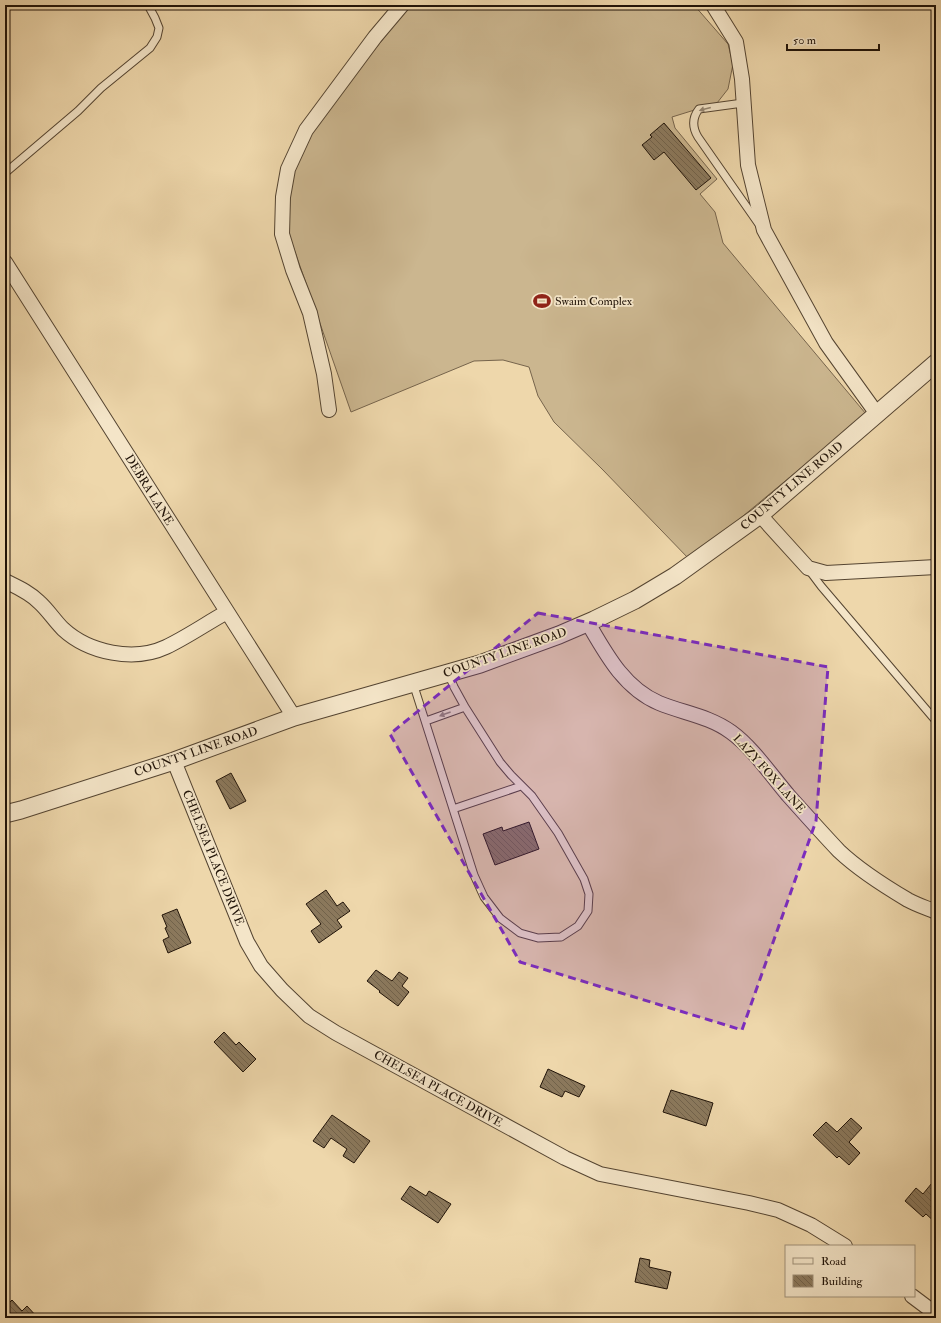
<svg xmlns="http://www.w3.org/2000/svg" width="941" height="1323" font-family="'IM FELL Double Pica',serif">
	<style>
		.grass { fill: #cbb68f; stroke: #76644c }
		.building { fill: url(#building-back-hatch); stroke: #201308 }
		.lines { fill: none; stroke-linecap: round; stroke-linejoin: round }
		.service-casing { stroke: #544431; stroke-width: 9 }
		.minor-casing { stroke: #544431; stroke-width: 16 }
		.tertiary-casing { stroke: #544431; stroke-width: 19 }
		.service { stroke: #f4e5c8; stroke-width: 7 }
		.minor { stroke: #f4e5c8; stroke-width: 14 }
		.tertiary { stroke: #f4e5c8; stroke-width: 17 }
		.oneway { fill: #958672 }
		.marked { fill: #7b2cbf; fill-opacity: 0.2; stroke: #7b2cbf; stroke-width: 3; stroke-dasharray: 8 5; stroke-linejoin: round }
		.labels { text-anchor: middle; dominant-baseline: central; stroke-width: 3.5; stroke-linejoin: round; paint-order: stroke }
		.poi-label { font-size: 12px; fill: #201308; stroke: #f4e5c8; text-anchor: start }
		.street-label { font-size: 12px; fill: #201308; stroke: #f4e5c8 }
	</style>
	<defs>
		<pattern id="building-back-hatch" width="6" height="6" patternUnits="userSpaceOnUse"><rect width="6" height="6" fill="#8b795d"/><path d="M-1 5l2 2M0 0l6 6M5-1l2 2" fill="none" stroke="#71624b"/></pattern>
	</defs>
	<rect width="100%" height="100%" fill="#eed7ab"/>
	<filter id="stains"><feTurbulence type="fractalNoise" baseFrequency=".005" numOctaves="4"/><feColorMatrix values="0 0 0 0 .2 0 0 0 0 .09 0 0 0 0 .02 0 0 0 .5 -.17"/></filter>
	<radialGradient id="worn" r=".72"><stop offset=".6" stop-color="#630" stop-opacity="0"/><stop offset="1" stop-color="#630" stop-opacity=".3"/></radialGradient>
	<path class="grass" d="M408 5H694L728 44 733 64 728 89 717 103 672 117 675 128 717 179 700 194 715 212 723 243 866 414 690 560 602 469 554 422 538 396 529 367 503 360 474 361 351 412 287 229V182L310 131 383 39Z"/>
	<path class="building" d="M664 123 711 178 696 190 664 152 654 160 642 145 652 137 650 135Z
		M231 773 246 801 230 809 216 781Z
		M529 822 539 849 495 865 483 834 502 827 503 831Z
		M326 890 337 906 343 902 350 911 337 920 342 927 319 943 311 931 321 924 306 904Z
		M177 909 191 943 168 953 163 940 169 937 165 928 167 927 162 915Z
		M376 970 392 981 399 972 408 978 402 986 409 992 398 1006 379 992 380 991 367 981Z
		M224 1032 236 1045 239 1042 256 1059 243 1072 214 1042Z
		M548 1069 585 1086 579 1097 565 1091 562 1097 540 1087Z
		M671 1090 713 1103 706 1126 663 1112Z
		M332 1115 370 1141 354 1163 343 1156 347 1149 331 1138 324 1148 313 1141Z
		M851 1118 862 1128 849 1142 860 1153 849 1165 839 1156 837 1158 813 1135 826 1122 837 1132Z
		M936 1178V1223L926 1214 923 1217 905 1201 916 1188 923 1194Z
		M410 1186 426 1196 429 1191 451 1204 438 1223 401 1199Z
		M640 1258 650 1260 649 1267 671 1272 667 1289 635 1282Z
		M12 1300 22 1311 27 1306 38 1318H5V1307Z"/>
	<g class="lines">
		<g class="service-casing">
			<path id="service" d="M743 103 699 109C692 118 692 127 698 137L758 223
				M5 173 78 111 101 88 150 48 157 37 159 28 155 18 148 5
				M809 570 821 586 936 721
				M413 683 474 875 484 897 500 918 520 933 538 938 561 937 578 926 588 911 589 894 584 879 558 833 532 796 511 775 500 762 465 707 454 687 448 673
				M426 721 465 707
				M453 809 521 786"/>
		</g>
		<g class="minor-casing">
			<path id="minor" d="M713 5 736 42 742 79 748 165 764 230 826 343 877 414
				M5 262 294 717
				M329 410 324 374 310 313 293 270 282 234 283 197 288 169 306 130 375 37 402 5
				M760 515 808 568 826 573 936 567
				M5 581C17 587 29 592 39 602 48 610 54 620 63 629 89 653 134 662 166 647 187 637 207 623 227 612
				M588 623C606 654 624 688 659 703 683 713 709 716 731 732 752 747 771 775 788 795 805 814 822 833 839 851 858 869 886 887 908 900 917 905 927 908 936 912
				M174 761 247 942 261 966 282 990 309 1016 336 1033 565 1158 600 1174 749 1203 778 1210 811 1225 845 1246
				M912 1296 936 1314"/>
		</g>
		<g class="tertiary-casing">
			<path id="tertiary" d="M5 814 21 810 174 761 294 717 480 664 559 635 594 620 635 600 675 576 760 515 936 363"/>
		</g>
		<use href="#service" class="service"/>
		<use href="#minor" class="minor"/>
		<use href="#tertiary" class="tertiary"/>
	</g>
	<defs><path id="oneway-solid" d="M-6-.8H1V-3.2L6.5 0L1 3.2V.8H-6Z"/></defs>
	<g class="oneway">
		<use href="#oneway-solid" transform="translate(705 109) rotate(165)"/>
		<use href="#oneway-solid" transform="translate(445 714) rotate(160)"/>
	</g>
	<path class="marked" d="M538 613 828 667 816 821 742 1030 520 962 390 734Z"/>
	<defs>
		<g id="stadium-bare" transform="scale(1.38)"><path d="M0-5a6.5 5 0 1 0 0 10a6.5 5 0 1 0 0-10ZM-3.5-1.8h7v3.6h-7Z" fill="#8f2418" stroke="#f4e5c8" stroke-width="2.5" paint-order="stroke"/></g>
	</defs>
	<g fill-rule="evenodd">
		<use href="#stadium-bare" x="542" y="301"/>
	</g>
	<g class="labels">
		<g class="poi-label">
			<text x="555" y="301">Swaim Complex</text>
		</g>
		<g class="street-label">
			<text transform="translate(792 486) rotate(-40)">COUNTY LINE ROAD</text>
			<text transform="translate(149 490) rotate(58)">DEBRA LANE</text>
			<text transform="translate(505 653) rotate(-19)">COUNTY LINE ROAD</text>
			<text transform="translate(196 752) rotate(-19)">COUNTY LINE ROAD</text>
			<text transform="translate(769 774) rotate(48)">LAZY FOX LANE</text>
			<text transform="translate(213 858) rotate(68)">CHELSEA PLACE DRIVE</text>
			<text transform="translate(438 1089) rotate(29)">CHELSEA PLACE DRIVE</text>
		</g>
	</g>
	<rect width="941" height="1323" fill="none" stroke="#eed7ab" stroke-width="20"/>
	<rect x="6" y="6" width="929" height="1311" fill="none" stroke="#201308" stroke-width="2"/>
	<rect x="10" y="10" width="921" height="1303" fill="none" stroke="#201308"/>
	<rect x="785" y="1245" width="130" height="52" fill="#f4e5c8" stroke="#9f917b"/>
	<rect x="793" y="1258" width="20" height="6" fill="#f4e5c8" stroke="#9f917b"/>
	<text x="821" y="1265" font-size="12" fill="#201308">Road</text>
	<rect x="793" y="1275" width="20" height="12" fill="url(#building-back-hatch)" stroke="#9f917b"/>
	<text x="821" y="1285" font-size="12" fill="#201308">Building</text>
	<path d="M787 44v6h92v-6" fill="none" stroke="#201308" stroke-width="2"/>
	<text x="793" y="44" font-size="12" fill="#201308" stroke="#f4e5c8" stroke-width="3" paint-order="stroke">50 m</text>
	<rect width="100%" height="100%" filter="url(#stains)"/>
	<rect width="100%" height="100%" fill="url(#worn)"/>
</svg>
